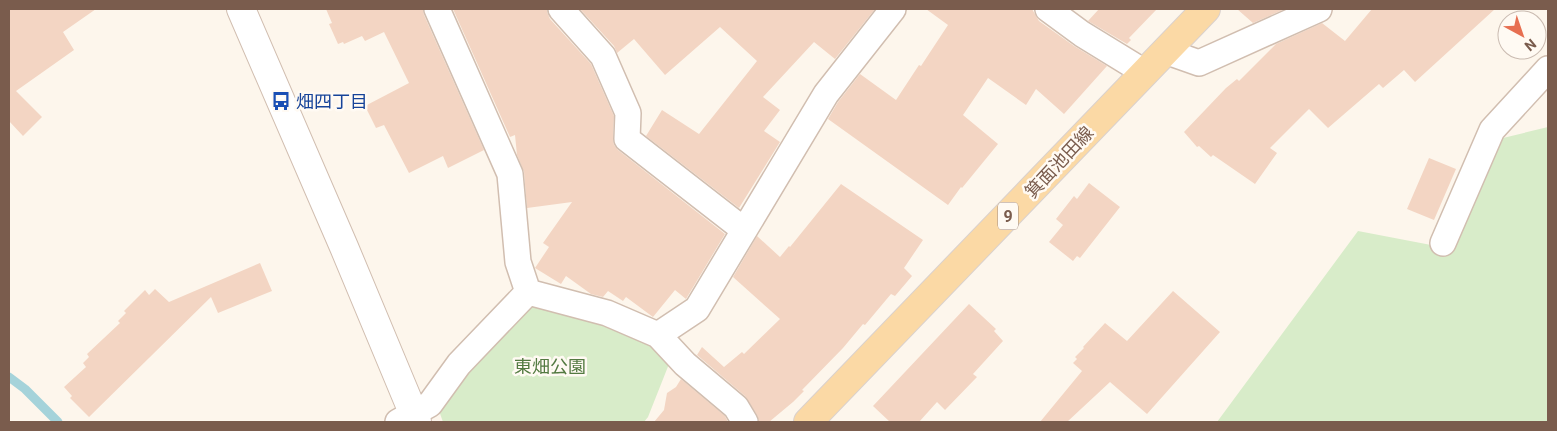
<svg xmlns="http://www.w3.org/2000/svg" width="1557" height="431" font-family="Roboto,'Noto Sans JP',sans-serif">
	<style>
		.green { fill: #d8ecc9 }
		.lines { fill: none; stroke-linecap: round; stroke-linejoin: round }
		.stream { stroke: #a5d3da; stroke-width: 9 }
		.building { fill: #f3d5c3 }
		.minor-casing { stroke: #d1beb0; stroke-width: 28 }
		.tertiary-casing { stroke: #d1beb0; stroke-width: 30 }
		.primary-casing { stroke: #dad1cd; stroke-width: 30 }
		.minor { stroke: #fff; stroke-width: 25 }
		.tertiary { stroke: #fff; stroke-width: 28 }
		.primary { stroke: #fbd9a5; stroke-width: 28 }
		.labels { text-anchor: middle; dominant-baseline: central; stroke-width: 5; stroke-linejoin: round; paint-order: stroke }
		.shield { fill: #fffaf3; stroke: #a28b7f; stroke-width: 1 }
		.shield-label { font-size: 16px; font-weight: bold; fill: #7a5c4d }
		.transit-label { font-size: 18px; fill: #164399; stroke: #fffaf3; text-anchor: start }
		.street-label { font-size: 18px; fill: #7a5c4d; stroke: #fffaf3 }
		.park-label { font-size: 18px; fill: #537a41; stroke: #fffaf3 }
	</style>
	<rect width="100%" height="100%" fill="#fdf6ec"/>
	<path class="green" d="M1548 127V422H1217L1358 231 1452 249 1503 138Z
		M533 305 578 314 651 345 669 364 648 417 644 422H443L437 405 489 343Z"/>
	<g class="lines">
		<path class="stream" d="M9 377 25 389 58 422"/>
	</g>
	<path class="building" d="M9 9H96L63 32 74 50 16 91 42 117 23 136 9 121Z
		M326 9H423L424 15 484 150 448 168 443 156 409 173 384 125 376 128 365 106 409 83 384 32 365 41 362 36 344 44 343 42 338 44 329 24 332 23Z
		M453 9H547V12L550 19 591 64 614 116 613 138 614 145 618 150 725 234 686 299 675 290 653 317 626 297 623 301 608 291 603 297 591 294 566 276 561 284 535 268 549 247 543 243 572 202 527 208 524 172 517 155 515 135 510 137Z
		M580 9H875L835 59 814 42 763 97 780 110 764 131 780 142 739 208 646 136 662 110 699 134 757 61 720 27 665 75 634 39 617 53 614 46Z
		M926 9H1032L1039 21 1074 46 1107 66 1064 114 1036 89 1026 105 988 78 963 115 998 144 962 188 961 187 948 205 828 119 838 102 860 74 896 100 919 65 921 66 948 25Z
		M1099 9H1157L1129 38 1131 40 1127 44 1088 21Z
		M1237 9H1285L1253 23Z
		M1372 9H1495L1415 82 1404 70 1383 88 1379 84 1328 128 1309 109 1270 148 1277 153 1255 184 1213 155 1211 157 1199 146 1197 147 1184 132 1226 88 1237 79 1239 81 1276 44 1322 23 1345 41Z
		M1429 158 1456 169 1434 220 1407 209Z
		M1089 183 1120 207 1080 258 1077 256 1073 261 1049 242 1063 225 1056 219 1074 196 1077 199Z
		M841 184 923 240 904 268 912 276 895 296 891 294 865 325 863 324 843 348 802 390 804 391 793 402 769 422H759L757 415 745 396 697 355 702 347 724 367 742 352 744 354 780 319 733 277 757 236 780 257 789 246 790 247Z
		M260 263 272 291 218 313 211 297 89 417 70 398 72 396 64 387 86 367 83 363 89 357 87 354 120 323 118 321 126 313 124 311 145 290 149 295 155 289 169 302Z
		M1173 291 1220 332 1147 414 1110 382 1067 422H1040L1082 371 1073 363 1077 359 1075 357 1084 348 1083 347 1105 323 1127 341Z
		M969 304 996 329 994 331 1003 341 973 374 977 377 945 410 937 402 919 422H890L873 406Z
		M681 379 725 416 728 422H654L664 410 667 393 676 387Z"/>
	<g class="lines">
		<g class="minor-casing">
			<path id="minor" d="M437 9 510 174 518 262 528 292 607 313 658 335 697 309 826 94 893 9
				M561 9 603 56 628 113 627 139 744 230
				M1048 9 1082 34 1144 72
				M1165 51 1199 63 1319 9
				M1443 243 1492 130 1548 69
				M658 335 685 364 736 407 745 422
				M398 422 430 404 459 364 528 292"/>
		</g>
		<g class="tertiary-casing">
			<path id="tertiary" d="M241 9 344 247 417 422"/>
		</g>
		<g class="primary-casing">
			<path id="primary" d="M808 422 1206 9"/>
		</g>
		<use href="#minor" class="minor"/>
		<use href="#tertiary" class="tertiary"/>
		<use href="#primary" class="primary"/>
	</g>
	<defs>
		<g id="bus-bare" transform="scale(1.5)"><path d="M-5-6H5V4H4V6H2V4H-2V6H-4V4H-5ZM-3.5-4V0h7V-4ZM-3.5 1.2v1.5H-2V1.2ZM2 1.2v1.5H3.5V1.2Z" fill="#1a4fb4" stroke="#fffaf3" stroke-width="2.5" paint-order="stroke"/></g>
	</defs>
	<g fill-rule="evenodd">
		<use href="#bus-bare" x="281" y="101"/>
	</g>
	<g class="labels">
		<rect class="shield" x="998" y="202.5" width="20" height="27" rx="4"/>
		<g class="shield-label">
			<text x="1008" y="216">9</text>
		</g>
		<g class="transit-label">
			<text x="296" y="101">畑四丁目</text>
		</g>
		<g class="street-label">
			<text transform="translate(1059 162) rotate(-47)">箕面池田線</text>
		</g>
		<g class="park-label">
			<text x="550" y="366">東畑公園</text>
		</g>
	</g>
	<rect width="1557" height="431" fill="none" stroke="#7a5c4d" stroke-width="20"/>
	<g transform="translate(1522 35) rotate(140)"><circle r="24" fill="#fffaf3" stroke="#cabbb1"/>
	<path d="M0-4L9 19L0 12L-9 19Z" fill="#e76f51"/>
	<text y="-8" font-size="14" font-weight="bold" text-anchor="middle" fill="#7a5c4d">N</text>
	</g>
</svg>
